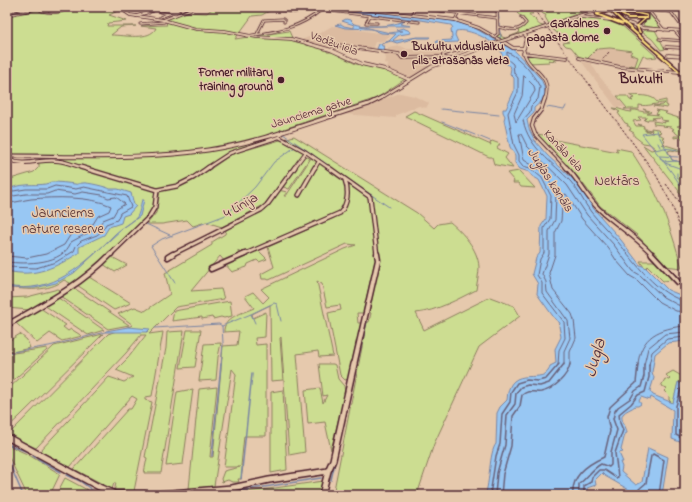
<svg xmlns="http://www.w3.org/2000/svg" width="692" height="502" font-family="'Indie Flower',sans-serif">
	<style>
		.built { fill: #dcbba0 }
		.green { fill: #ccdd91; stroke: #8b7e5e }
		.water { fill: #98c7f3; stroke: #7984a3 }
		.lines { fill: none; stroke-linecap: round; stroke-linejoin: round }
		.shore-far1 { stroke: #69627b; stroke-width: 1 }
		.shore { stroke: #69627b; stroke-width: 1.5 }
		.stream-far1 { stroke: #7984a3; stroke-width: 1 }
		.stream { stroke: #7984a3; stroke-width: 1.5 }
		.street-far5-casing { stroke: #4a1f2b; stroke-width: 3 }
		.street-far4-casing { stroke: #4a1f2b; stroke-width: 3.5 }
		.street-far3-casing { stroke: #4a1f2b; stroke-width: 4.5 }
		.street-far2-casing { stroke: #4a1f2b; stroke-width: 5.5 }
		.street-far1-casing { stroke: #4a1f2b; stroke-width: 7 }
		.street-casing { stroke: #4a1f2b; stroke-width: 8 }
		.secondary-far2-casing { stroke: #4a1f2b; stroke-width: 3.5 }
		.secondary-far1-casing { stroke: #4a1f2b; stroke-width: 4 }
		.secondary-casing { stroke: #4a1f2b; stroke-width: 5 }
		.highway-casing { stroke: #4a1f2b; stroke-width: 3 }
		.street-far5 { stroke: #e6c9ad; stroke-width: 1.5 }
		.street-far4 { stroke: #e6c9ad; stroke-width: 2 }
		.street-far3 { stroke: #e6c9ad; stroke-width: 2.5 }
		.street-far2 { stroke: #e6c9ad; stroke-width: 3 }
		.street-far1 { stroke: #e6c9ad; stroke-width: 4 }
		.street { stroke: #e6c9ad; stroke-width: 5 }
		.secondary-far2 { stroke: #e6c9ad; stroke-width: 2 }
		.secondary-far1 { stroke: #e6c9ad; stroke-width: 2.5 }
		.secondary { stroke: #e6c9ad; stroke-width: 3 }
		.highway { fill: #fedf80; fill-rule: evenodd }
		.rail { stroke: #4a1f2b; stroke-width: 1; stroke-dasharray: 2.5 1.5; stroke-linecap: butt }
		.secondary-bridge-far1-casing { stroke: #4a1f2b; stroke-width: 3.5; stroke-linecap: butt }
		.secondary-bridge-casing { stroke: #4a1f2b; stroke-width: 4; stroke-linecap: butt }
		.highway-bridge-casing { stroke: #4a1f2b; stroke-width: 4; stroke-linecap: butt }
		.secondary-bridge-far1 { stroke: #e6c9ad; stroke-width: 2 }
		.secondary-bridge { stroke: #e6c9ad; stroke-width: 2.5 }
		.highway-bridge { stroke: #fedf80; stroke-width: 2.5 }
		.poi-dot { fill: #4a1f2b; stroke: #e6c9ad; stroke-width: 1.5 }
		.labels { text-anchor: middle; dominant-baseline: central; stroke-width: 3; stroke-linejoin: round; paint-order: stroke }
		.far-poi-label { font-size: 12px; font-weight: bold; fill: #4a1f2b; stroke: #e6c9ad; text-anchor: end }
		.far-street-label { font-size: 12px; fill: #4a1f2b; stroke: #e6c9ad }
		.far-water-label { font-size: 13px; font-style: italic; fill: #52303f; stroke: #e6c9ad }
		.park-label { font-size: 14px; fill: #573235; stroke: #e6c9ad }
		.street-label { font-size: 14px; fill: #4a1f2b; stroke: #e6c9ad }
		.far-district-label { font-size: 15px; font-weight: bold; fill: #4a1f2b; stroke: #e6c9ad }
		.near-water-label { font-size: 18px; font-style: italic; fill: #52303f; stroke: #e6c9ad }
	</style>
	<rect width="100%" height="100%" fill="#e6c9ad"/>
	<filter id="ink" filterUnits="userSpaceOnUse"><feTurbulence type="fractalNoise" baseFrequency=".025" numOctaves="2"/><feDisplacementMap in="SourceGraphic" scale="8" xChannelSelector="R" yChannelSelector="G"/><feConvolveMatrix kernelMatrix="1 2 1 2 8 2 1 2 1" color-interpolation-filters="sRGB"/></filter>
	<g filter="url(#ink)">
		<path class="built" d="M332 26 391 35 383 41 375 42 372 50 346 46 338 51 298 41 320 33Z
			M431 45H446L448 52 438 55 443 61 412 77 407 78 387 69 388 64 385 63 386 59 384 52 388 51V48L401 46 407 49H420Z
			M610 48 632 52 642 55 637 68 620 67 587 59 597 49Z
			M581 61 591 63 599 76 625 107H616Z
			M400 93 414 96 429 103 426 108 419 106 396 115V118L343 114Z"/>
		<path class="green" d="M70 7H109L120 10 109 15 127 21 108 23 107 26H136L121 27 111 35C123 35 150 41 156 28L141 26 167 25 166 24 168 22 165 20 184 12 207 13 213 8 221 7 231 9H249L269 11 262 15 252 16 235 39 289 31 293 40 327 50V52H332L356 64 381 69 405 79 377 98 284 129 281 137 229 152 193 176 177 184 158 188 68 162 55 154H7V15L37 10 57 12 69 10Z
			M499 7H528L530 10H518L531 12 533 14H529L532 18 536 19 535 20C538 23 538 26 545 26L502 40 495 36 501 34 502 37 506 38 519 33 518 30H515L522 28 526 23 523 18 517 13 518 11 517 10 504 9Z
			M539 7H596L549 24 545 17 546 15 543 14Z
			M616 7H662L643 8 663 29 644 26 643 24 649 17 646 15 618 11 616 9H635Z
			M589 17 618 22 657 57 648 58 643 55 637 68 629 66 630 65 635 66 638 57 630 54 632 51 610 48 597 49 587 59 580 58 571 47 566 46 563 43 569 42 563 40 566 39 560 37 564 36 558 34 549 26 574 18Z
			M646 30H655L665 49 661 50 652 39 642 32Z
			M525 54 556 57 557 58 553 60 556 61 548 60 550 62 529 63Z
			M629 95C639 96 652 94 657 102L666 100V105L668 106 667 108 653 106 663 105 665 103C656 103 648 107 639 105V109H624L627 108 617 96H627L630 100 633 101 631 99 634 98Z
			M613 108C620 108 625 112 632 112L631 110C638 109 642 113 649 112L643 109 650 111 651 112 647 114 659 115 656 114 658 111 656 110 667 112 665 113 666 114 685 120V124L677 126 685 130V140L680 137 674 138V136H680L672 130 674 129 671 127 662 126 663 125 653 124 654 123 653 121 665 123 664 122 668 121 661 120 660 117 652 118 655 119H648L647 121 644 120 646 118V117H638L641 120 633 121 636 126H641L638 124 644 126 643 128H645V131H648L645 130 646 129 651 130 648 131 651 133H653L651 131H652L651 128 658 129 661 132 658 133 664 137 662 138 665 141 663 142 665 144H662L685 151V153L671 150 668 151 672 160 685 163V198L678 192 679 191 643 145 651 150 656 149 650 144 643 143 634 136V133L629 130 631 129 629 126H627L628 124 625 123 618 113 620 112Z
			M414 111 491 145 490 143 492 141 500 144 497 148 508 154 505 158 513 168 496 165 494 164 492 157H489L405 116Z
			M537 134 549 136 550 139 618 152 616 148 631 151C658 191 669 222 682 268L665 266 637 235 600 206 577 176 543 143Z
			M294 136 417 213 434 228 438 224 450 222C463 233 478 249 479 267 479 274 477 282 476 290 458 299 437 311 416 313L424 330 490 297 514 306 520 316 479 347 434 444 417 495H333L367 322H369L371 313 369 312 380 261H375L363 313H357L358 323H361L348 379 345 380 340 375 328 313 341 310 340 305 327 307 322 284 317 281 333 356 319 357 318 351 297 354 305 452 289 455 281 337 280 338 283 380 271 381 270 305 252 314 253 318 266 312 265 337 255 338 256 345 266 344V436H244L241 466H243L241 479H238L239 482H232L228 480 222 482 221 479 224 471 240 467H224L236 374 232 369 214 486 189 489 199 389 217 387 210 457H213L223 346 237 345 239 331 224 332C223 317 243 313 254 308L245 296 253 292 263 303 269 297 261 289 345 249 356 245 347 244 269 280 267 279H262L261 274 274 267 268 247 334 218 331 215 259 246V251L267 259 259 262 257 260 248 264 247 267 232 272 225 264 243 258 238 250 239 256 225 262 220 256 191 291 221 289 224 299 176 307 149 334 163 332 152 396 145 397V400L152 402 134 491 128 493 114 492 116 483H114L112 489 74 469 128 409H131L137 399 132 396 70 467 40 451 109 377 124 382 133 377 116 370 128 358 146 335H141L126 353 36 448 8 435 108 334 133 325 118 314 135 307 145 311 170 294 165 273 212 245V242L225 234 226 230 266 209 278 190 287 192 284 196H286L311 158 343 181 365 194 362 189 313 155 306 154 304 156 310 158 289 189 281 186 299 161 296 163 264 205 222 227 206 222 193 226 187 220 162 224H147L156 213 160 191 180 187 196 179 232 154Z
			M56 161 151 189 155 192V195L151 214 143 223 126 238 96 269 72 285H68L70 283 64 280C49 292 25 290 7 287V180L34 172 39 167V164L36 163Z
			M519 171 535 188 521 187 518 183H513L514 181 507 173Z
			M110 256 127 265 115 272 103 264Z
			M640 261H656L673 280 663 281 648 266 645 269Z
			M89 277 131 303 114 310 77 285Z
			M74 288 129 325 108 329 60 296Z
			M58 289 63 291 29 310 7 308V298L27 297Z
			M57 297 104 330 88 335 44 305Z
			M230 301 232 316 224 318 221 317 213 319 212 317 202 319V317L172 321 174 311Z
			M40 308 66 325 63 327 68 331 71 329 82 336 62 341 50 333 37 343 15 322Z
			M187 330H201L195 367 180 368Z
			M184 331 161 473H144L147 458 145 457 166 348 167 332Z
			M20 334 27 340 30 348 12 352 7 345V342Z
			M103 334 19 417 7 428V390L54 346Z
			M221 343 218 357 216 380 199 381 204 344Z
			M47 348V350L7 386V367L9 364V362H7V354Z
			M319 364H333L335 365 338 379 344 386 345 393 331 450 325 422 308 424 305 390 320 388 323 403 327 395 323 396Z
			M673 371 685 378V385L678 383 673 404 669 400V396L664 391 667 388 661 386 665 379 669 380 670 379 666 375Z
			M193 389 183 464 166 466 177 392Z
			M283 390 287 470 271 473V392Z
			M7 445 27 454 60 474 50 495H27L7 453Z
			M65 478 93 493 92 495H56Z
			M323 481 320 495H234V494Z"/>
		<path class="water" d="M305 7H337L360 9 454 21 471 26 515 51 541 79 544 86 545 94 542 101 534 108V113L527 120 529 129 535 141 547 155 574 180 594 209 621 240 640 265 645 267 668 290 685 297V341L668 343 655 354 652 372 654 378 650 391 653 395 673 403 678 382 685 385V444L672 439 673 410 651 397 650 400 641 397 639 401 641 404 638 406H635C632 409 626 410 623 414 619 419 627 427 627 433L625 434 621 450 623 452 619 453 623 462H620L622 467 621 472 636 485 642 482 648 448 668 457 662 495H638L605 476 602 473 595 480 596 485 587 488 588 495H485C490 484 489 452 496 444L497 413 500 407 507 400C509 360 546 389 550 366L556 363 555 349 561 337 559 326 560 323 555 319 537 294 538 284 532 274 536 258 540 253 541 226 546 219 547 196 539 180 532 176 529 172 520 169 515 163V155L510 147 504 120 505 116 503 112V109H506L514 91V78L510 74 511 68C509 65 504 63 503 59 501 56 503 54 500 50 492 40 469 28 456 31L455 35 458 42 436 43V41L452 40 451 38 452 37 451 29 453 28 451 25 421 20Z
			M346 19 350 20 354 24C370 28 391 27 406 20L400 24 411 26H360L390 33 402 31 396 30 403 28 410 31 411 33 399 35 393 40 394 41 417 37H430L429 38H416L397 43 391 41 381 44 382 46H384L383 50 377 49 379 44 389 41 396 34 381 33 372 29 345 28 335 25 341 24 344 26 354 28V25L342 21Z
			M51 182C60 182 67 183 75 184 77 185 79 183 83 183 86 182 108 187 110 189H118L131 193 134 205 136 206 129 214 123 216 121 223 109 227 104 235 81 246 79 247V253C56 267 35 278 7 271V188C14 188 19 185 26 185 34 184 44 186 51 182Z
			M142 200H144L140 216 123 228 74 273 56 283 35 288H7V286C53 295 85 264 115 234 121 228 130 224 136 218 140 214 140 205 142 200Z
			M128 327 150 329 147 332H105L106 331Z"/>
		<g class="lines">
			<path class="shore-far1" d="M524 76 534 86 535 91 516 122 514 114 522 96Z
				M7 192 26 189H47L55 186 76 189 84 187 127 196 131 207 120 213 117 220 106 224 102 231 97 235 81 241 76 246 74 251 56 262 36 268 7 267
				M7 197 26 194H47L55 191 75 194 83 192 102 195 108 198 116 197 125 204 117 209 113 216 103 220 97 228 71 242C63 265 26 264 7 262
				M7 203C15 203 23 200 31 199 54 197 91 196 111 206L109 211 98 216 93 224 71 234 64 245 46 254 27 258 7 256
				M558 365 559 350 565 338 564 322 542 293V283L537 275 540 259 544 253V228L550 219 551 196 542 178 530 168 523 166 519 161V155L514 145 508 113 518 92V78L514 73 513 64 507 59V52C521 58 533 74 540 87L538 99 531 106 530 112 523 120C529 149 552 161 571 182 579 191 584 203 591 212 599 222 609 232 618 242 635 262 657 295 685 301
				M564 365V351L570 338 568 321 547 292 546 282 542 274 549 254V231L555 220 556 195 546 174 524 160 519 134H521L527 146 567 185 587 215 614 245 633 271 640 275 663 297 678 305 685 306
				M570 365V352L576 338 574 320 572 314 553 290 549 273 555 255V233L561 221 563 195 566 194 582 219 609 249 616 260 630 276 637 280 659 302 676 311 685 312
				M638 365C640 336 660 328 685 326
				M644 365 648 348 665 334 685 332
				M649 365 652 352 667 339 685 337"/>
			<path class="shore" d="M685 388 681 389 676 406V435L685 440
				M685 394 681 407V432L685 434
				M490 495 496 456 500 444 502 414 510 402 511 392 517 383 527 380 538 381 546 379 559 364
				M495 495 497 473 505 445 507 415 515 404 516 393 521 387 528 385 540 386 549 383 564 364
				M501 495 503 474 511 446 513 416 520 406 522 395C530 389 532 393 541 392 553 390 568 376 570 364
				M573 495C571 476 588 464 604 457L610 431 607 417 610 407 636 383 638 364
				M579 495V484C587 478 592 469 601 464L609 467 611 465V452L617 430 613 419 615 411 618 407 631 398 635 391 641 387 644 376V364
				M584 495V486L591 482 592 477 599 470H604L616 478 618 477 615 453 623 430 620 423 619 414 631 404 638 395 645 392 649 377V364
				M641 495 639 489 646 483 651 456 653 454 664 460 659 495"/>
			<path class="stream-far1" d="M499 7V9
				M628 7 643 8
				M498 13 499 19
				M499 23V27
				M498 38 501 37 499 28
				M547 107 564 110 566 106
				M441 109 499 115
				M442 122 475 135
				M656 130 672 160 685 163
				M657 132 642 134C655 151 670 168 681 186
				M283 134 389 207
				M478 136 490 141
				M658 143 660 147
				M655 150 664 148 679 150
				M660 156 678 157
				M660 158 666 161
				M664 162 676 161
				M665 163 682 169 685 176
				M677 173V177L683 181 685 186
				M146 224 172 236
				M175 283 151 246 162 239 226 215 255 187 274 162 295 147
				M251 314 274 303 277 304 281 321
				M222 326 251 314 255 323
				M155 328 219 324 222 326 223 343 221 365
				M7 353 49 346 105 332
				M357 365 367 322"/>
			<path class="stream" d="M7 444 28 452
				M33 456 61 472
				M212 456 221 364
				M7 458 23 495
				M67 475 80 481 92 490
				M241 479 252 374
				M331 480 357 364
				M233 492 321 478
				M97 494 100 495
				M201 495 228 493"/>
			<g class="street-far5-casing">
				<path id="street-far5" d="M50 7 55 8
					M132 7 149 13
					M263 7 294 12 316 9 419 22
					M485 7 520 10
					M434 8 432 10 497 18
					M16 9 25 11
					M38 9C47 14 61 14 69 7
					M7 10 16 7
					M180 10 187 7
					M376 11 382 7
					M160 12 175 15
					M7 15 47 7
					M413 15 414 7
					M136 16 153 11
					M370 16 366 23H377
					M160 17 168 14
					M163 20 196 7
					M455 20 462 7
					M140 24 164 22
					M498 27C509 29 518 33 526 23L521 17
					M664 30 648 10 671 12 685 31
					M675 31 684 41
					M257 34 264 20 283 19 285 21 284 22
					M247 36C274 32 299 29 321 10
					M494 37 498 34 497 9
					M659 39 684 41
					M482 44 486 43"/>
			</g>
			<g class="street-far4-casing">
				<path id="street-far4" d="M666 47 685 48
					M523 48C526 72 554 72 545 99
					M331 50 338 45 399 54 402 58 440 57 451 59
					M523 53 567 58
					M668 55 685 56
					M444 58 443 55C455 50 472 48 485 43
					M579 58 620 67 680 72"/>
			</g>
			<g class="street-far3-casing">
				<path id="street-far3" d="M545 98 541 110 534 119 532 126 535 134 567 168
					M282 131 279 137 306 152 329 168
					M11 156 9 160C26 167 42 158 59 161 67 162 76 166 84 168
					M207 168 230 153 279 137
					M294 168 306 152
					M315 168 319 161"/>
			</g>
			<g class="street-far2-casing">
				<path id="street-far2" d="M80 167 157 190 177 186 193 178 209 167
					M328 167 370 197 377 255
					M566 167C579 180 586 197 599 209 616 225 637 237 653 255
					M299 195 315 167
					M110 255 149 217 155 207 157 190
					M171 255 261 210 267 205 295 167
					M243 255 340 213C348 204 349 191 345 180"/>
			</g>
			<g class="street-far1-casing">
				<path id="street-far1" d="M652 254 678 282
					M168 257 173 254
					M211 269 245 254
					M7 325C44 304 81 285 111 254
					M354 365 378 260 377 254"/>
			</g>
			<g class="street-casing">
				<path id="street" d="M7 437 99 487 115 494H160L232 488 269 480 328 471
					M322 495 328 471 333 460 354 364"/>
			</g>
			<g class="secondary-far2-casing">
				<path id="secondary-far2" d="M112 7 121 9 130 15 163 20 196 29 225 31 256 37 291 39 310 44
					M344 7 455 20 479 28 507 44
					M591 11 599 7
					M581 17 611 20
					M562 21 588 13 602 11
					M628 23 643 28 685 31
					M524 34 526 36 525 44
					M505 40 543 28"/>
			</g>
			<g class="secondary-far1-casing">
				<path id="secondary-far1" d="M306 43 331 50 362 64 384 69 410 80
					M505 43 513 48H524L525 43
					M379 99 431 67 487 46"/>
			</g>
			<g class="secondary-casing">
				<path id="secondary" d="M7 156C74 156 142 160 208 150 263 142 316 120 369 104L381 98"/>
			</g>
			<g class="highway-casing">
				<path id="highway" d="M606 7H608L685 75V78L624 24 622 25 596 15V13L607 10V12L599 14 623 23Z
					M620 11 637 12 648 15V19H646L638 26 641 33H639L636 26 644 19H628L617 13 619 12 628 17H646V16L637 14 621 13Z"/>
			</g>
			<use href="#street-far5" class="street-far5"/>
			<use href="#street-far4" class="street-far4"/>
			<use href="#street-far3" class="street-far3"/>
			<use href="#street-far2" class="street-far2"/>
			<use href="#street-far1" class="street-far1"/>
			<use href="#street" class="street"/>
			<use href="#secondary-far2" class="secondary-far2"/>
			<use href="#secondary-far1" class="secondary-far1"/>
			<use href="#secondary" class="secondary"/>
			<use href="#highway" class="highway"/>
			<path class="rail" d="M532 7 655 173 672 205 685 242
				M602 60 609 52
				M666 184 685 209"/>
			<g class="secondary-bridge-far1-casing">
				<path id="secondary-bridge-far1" d="M543 28 562 21
					M492 44 505 40"/>
			</g>
			<g class="secondary-bridge-casing">
				<path id="secondary-bridge" d="M487 46 495 43"/>
			</g>
			<g class="highway-bridge-casing">
				<path id="highway-bridge" d="M606 11 621 12"/>
			</g>
			<use href="#secondary-bridge-far1" class="secondary-bridge-far1"/>
			<use href="#secondary-bridge" class="secondary-bridge"/>
			<use href="#highway-bridge" class="highway-bridge"/>
		</g>
	</g>
	<g class="poi-dot">
		<circle cx="607" cy="31" r="4"/>
		<circle cx="404" cy="54" r="4"/>
		<circle cx="281" cy="80" r="4"/>
	</g>
	<g class="labels">
		<g class="far-poi-label">
			<text x="599" y="24">Garkalnes<tspan x="599" dy="14">pagasta dome</tspan></text>
			<text x="412" y="47" text-anchor="start">Bukultu viduslaiku<tspan x="412" dy="14">pils atrašanās vieta</tspan></text>
			<text x="273" y="73">Former military<tspan x="273" dy="14">training ground</tspan></text>
		</g>
		<g class="far-street-label">
			<text transform="translate(334 44) rotate(20)">Vadžu iela</text>
			<text transform="translate(311 113) rotate(-17)">Jaunciema gatve</text>
			<text transform="translate(563 151) rotate(47)">Kanāla iela</text>
		</g>
		<g class="far-water-label">
			<text transform="translate(550 180) rotate(57)">Juglas kanāls</text>
		</g>
		<g class="park-label">
			<text x="617" y="181">Nektārs</text>
			<text x="63" y="213">Jaunciems<tspan x="63" dy="16">nature reserve</tspan></text>
		</g>
		<g class="street-label">
			<text transform="translate(241 206) rotate(-30)">4 Līnija</text>
		</g>
		<g class="far-district-label">
			<text x="641" y="79">Bukulti</text>
		</g>
		<g class="near-water-label">
			<text transform="translate(596 358) rotate(-74)">Jugla</text>
		</g>
	</g>
	<rect width="692" height="502" fill="none" stroke="#e6c9ad" stroke-width="24"/>
	<rect x="12" y="12" width="668" height="478" fill="none" stroke="#4a1f2b" stroke-width="1.5" filter="url(#ink)"/>
</svg>
